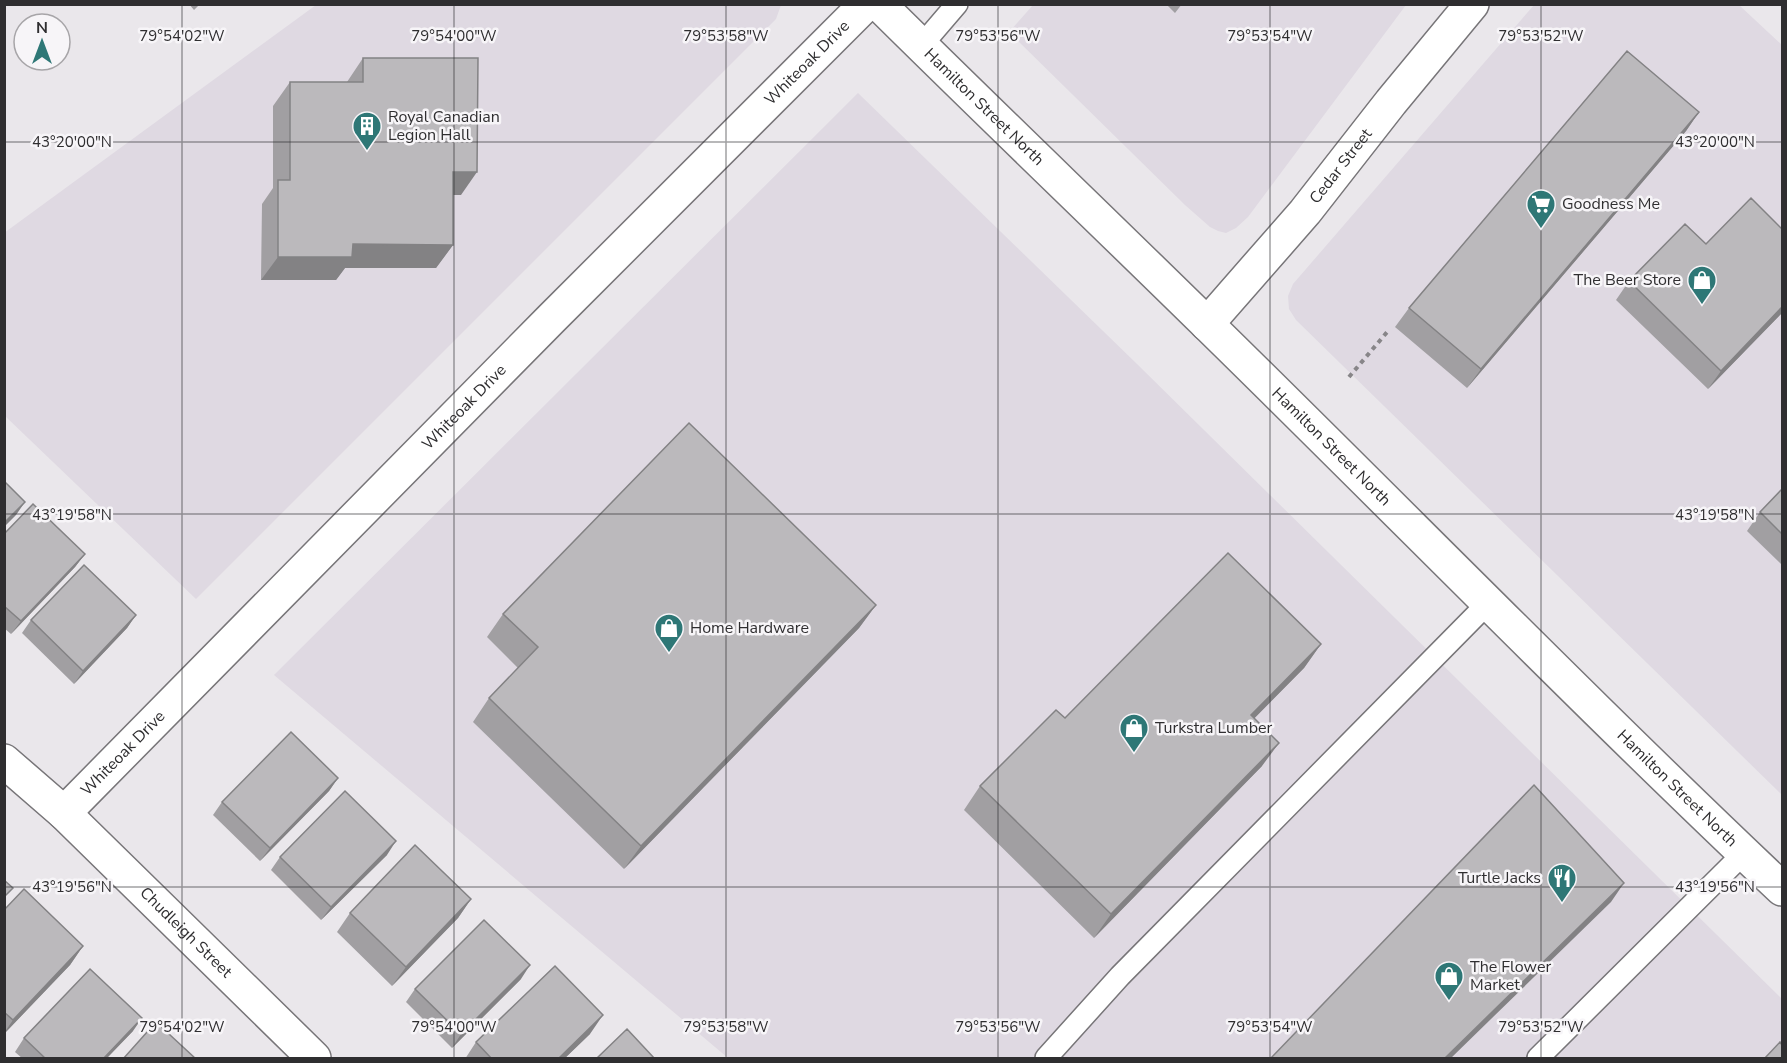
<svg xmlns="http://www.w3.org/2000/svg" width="1787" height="1063" font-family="'Nunito Sans',sans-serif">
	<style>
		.built { fill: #dfd9e2 }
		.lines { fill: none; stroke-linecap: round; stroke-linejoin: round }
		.lane-casing { stroke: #777578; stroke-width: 24 }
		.street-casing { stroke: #777578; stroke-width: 36 }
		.secondary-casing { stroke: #777578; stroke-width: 36 }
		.path { stroke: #878588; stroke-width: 4; stroke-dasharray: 4.5 4.5; stroke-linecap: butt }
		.lane { stroke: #fff; stroke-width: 21 }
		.street { stroke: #fff; stroke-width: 33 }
		.secondary { stroke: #fff; stroke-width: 33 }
		.wall { fill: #a19fa2 }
		.shaded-wall { fill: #838284 }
		.building { fill: #bbb9bc; stroke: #838284; stroke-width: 1.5 }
		.ticks { fill: none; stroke: #2f2e30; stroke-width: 1.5; stroke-opacity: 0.45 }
		.labels { text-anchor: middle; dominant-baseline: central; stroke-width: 5; stroke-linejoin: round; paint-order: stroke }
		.street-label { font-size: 16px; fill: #2f2e30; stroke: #f7f5f8 }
		.poi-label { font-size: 16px; fill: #2f2e30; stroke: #f7f5f8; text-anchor: start }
		.ticks-label { font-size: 15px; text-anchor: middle; fill: #2f2e30; stroke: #f7f5f8; stroke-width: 5; stroke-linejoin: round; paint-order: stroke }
	</style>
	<rect width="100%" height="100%" fill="#eae7eb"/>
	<path class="built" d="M316 5H781L776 19 196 599 5 416 4 233Z
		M1033 5H1406L1248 217 1236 228 1226 233 1218 231 1210 227 1185 205 1009 32Z
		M1534 5H1739L1782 45V795L1296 320 1289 309 1288 296 1293 284Z
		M858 93 1137 364 1782 999V1058H728L274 675Z"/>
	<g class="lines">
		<g class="lane-casing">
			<path id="lane" d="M921 46 957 4
				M1046 1058 1120 976 1488 603
				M1538 1058 1744 853"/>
		</g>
		<g class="street-casing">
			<g id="street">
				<path id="s1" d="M1207 324 1305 212 1391 102 1472 4"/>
				<path id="s2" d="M4 761 64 813 314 1058"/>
				<path id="s3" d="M64 813 551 319 866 4"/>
			</g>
		</g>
		<g class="secondary-casing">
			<g id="secondary">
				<path id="s4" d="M879 4C988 112 1098 217 1207 324 1399 512 1587 705 1782 889"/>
			</g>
		</g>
		<path class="path" d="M1349 377 1388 331"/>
		<use href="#lane" class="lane"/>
		<use href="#street" class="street"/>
		<use href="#secondary" class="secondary"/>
	</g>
	<path class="wall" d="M189 4H200L194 10Z
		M1166 4H1182L1175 13Z
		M363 58 461 195H453V245L436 268H345L336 280H261L262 204 273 188V106L290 82H347Z
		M1699 112 1686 131 1467 388 1395 327 1409 308Z
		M1706 244 1782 313 1708 389 1616 300 1629 281Z
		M1782 489V565L1747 531 1760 512Z
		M4 534 85 554 75 567 11 634 4 628Z
		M876 605 859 628 624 869 473 722 489 698 518 668 487 637 503 614Z
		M136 615 127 628 74 684 22 633 31 620Z
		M1321 644 1304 668 1254 718 1262 766 1094 938 964 810 980 786 1065 718Z
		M338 778 329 791 260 861 213 815 222 802Z
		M387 855 321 920 271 870 280 857Z
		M471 899 458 918 392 986 337 932 350 913Z
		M4 910 83 946 70 965 4 1034Z
		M521 979 452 1048 406 1002 415 989Z
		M133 1031 106 1059H23L15 1052 24 1038Z
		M590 1034 564 1059H465L476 1042Z"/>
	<path class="shaded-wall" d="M1699 112 1686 131 1467 388 1481 369Z
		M453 172H477L461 195H437Z
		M353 244 453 245 436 268H345L336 280H261L278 257Z
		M1782 307V313L1708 389 1721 371Z
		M25 502 16 515 4 527V523Z
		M85 554 75 567 11 634 21 621Z
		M876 605 859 628 624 869 641 846Z
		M136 615 127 628 74 684 83 671Z
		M1321 644 1304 668 1234 739 1251 715Z
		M1279 743 1262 766 1094 938 1111 914Z
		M338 778 329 791 260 861 270 848Z
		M396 841 387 855 321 920 331 907Z
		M1624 883 1611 902 1450 1059H1444Z
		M471 899 458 918 392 986 406 967Z
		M83 946 70 965 4 1034V1033L13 1020Z
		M530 965 521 979 452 1048 461 1034Z
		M603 1015 590 1034 564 1059H558Z
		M142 1018 133 1031 106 1059H103Z"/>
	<path class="building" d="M1627 51 1699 112 1481 369 1409 308Z
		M363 58H478L477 172H453V245L353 244 352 257H278V180H290V82H363Z
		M1751 198 1782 229V307L1721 371 1629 281 1685 224 1706 244Z
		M689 423 876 605 641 846 489 698 538 647 503 614Z
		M4 481 25 502 4 523Z
		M1782 489V534L1760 512Z
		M33 504 85 554 21 621 4 606V534Z
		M1228 553 1321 644 1251 715 1279 743 1111 914 980 786 1056 710 1065 718Z
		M84 565 136 615 83 671 31 620Z
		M291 732 338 778 270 848 222 802Z
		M1534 785 1624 883 1444 1059H1270Z
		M345 791 396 841 331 907 280 857Z
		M415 845 471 899 406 967 350 913Z
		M4 880 13 888 4 897Z
		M24 889 83 946 13 1020 4 1012V910Z
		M484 920 530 965 461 1034 415 989Z
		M555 966 603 1015 558 1059H492L476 1042Z
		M90 969 142 1018 103 1059H46L24 1038Z
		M156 1022 196 1059H123Z
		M627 1029 655 1059H596Z
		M1780 1042 1782 1045V1059H1764Z"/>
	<path class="ticks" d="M182 4V1058M454 4V1058M726 4V1058M998 4V1058M1270 4V1058M1541 4V1058M4 142H1782M4 514H1782M4 887H1782"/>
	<defs>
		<g id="building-pin" transform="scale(1.5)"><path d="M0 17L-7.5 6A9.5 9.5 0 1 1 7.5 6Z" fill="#2e7776" stroke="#f7f5f8"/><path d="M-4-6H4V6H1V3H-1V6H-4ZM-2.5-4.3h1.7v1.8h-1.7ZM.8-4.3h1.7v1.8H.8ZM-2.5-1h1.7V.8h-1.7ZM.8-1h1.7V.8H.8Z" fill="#fff"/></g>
		<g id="supermarket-pin" transform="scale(1.5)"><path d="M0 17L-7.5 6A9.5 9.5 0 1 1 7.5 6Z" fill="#2e7776" stroke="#f7f5f8"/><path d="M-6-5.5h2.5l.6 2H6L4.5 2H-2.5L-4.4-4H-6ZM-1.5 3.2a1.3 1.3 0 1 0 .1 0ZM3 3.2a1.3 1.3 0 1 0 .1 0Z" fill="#fff"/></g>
		<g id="shop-pin" transform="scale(1.5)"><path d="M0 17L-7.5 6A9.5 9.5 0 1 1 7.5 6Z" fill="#2e7776" stroke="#f7f5f8"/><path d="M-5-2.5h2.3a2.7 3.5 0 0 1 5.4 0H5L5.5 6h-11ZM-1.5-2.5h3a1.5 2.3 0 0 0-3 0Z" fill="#fff"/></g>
		<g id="restaurant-pin" transform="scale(1.5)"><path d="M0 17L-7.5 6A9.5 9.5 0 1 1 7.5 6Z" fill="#2e7776" stroke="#f7f5f8"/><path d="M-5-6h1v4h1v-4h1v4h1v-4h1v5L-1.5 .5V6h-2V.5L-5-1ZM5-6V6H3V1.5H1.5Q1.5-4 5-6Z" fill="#fff"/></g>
	</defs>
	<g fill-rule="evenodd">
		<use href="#building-pin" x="367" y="126"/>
		<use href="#supermarket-pin" x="1541" y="204"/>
		<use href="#shop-pin" x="1702" y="280"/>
		<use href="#shop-pin" x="669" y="628"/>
		<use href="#shop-pin" x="1134" y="728"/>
		<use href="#restaurant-pin" x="1562" y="878"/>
		<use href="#shop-pin" x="1449" y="976"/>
	</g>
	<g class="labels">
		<g class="street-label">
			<text stroke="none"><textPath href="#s3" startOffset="1056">Whiteoak Drive</textPath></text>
			<text stroke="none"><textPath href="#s4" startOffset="147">Hamilton Street North</textPath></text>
			<text stroke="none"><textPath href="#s1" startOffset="207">Cedar Street</textPath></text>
			<text stroke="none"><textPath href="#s3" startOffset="570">Whiteoak Drive</textPath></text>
			<text stroke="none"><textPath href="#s4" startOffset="633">Hamilton Street North</textPath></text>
			<text stroke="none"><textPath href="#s3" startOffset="84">Whiteoak Drive</textPath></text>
			<text stroke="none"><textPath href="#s4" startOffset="1119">Hamilton Street North</textPath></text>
			<text stroke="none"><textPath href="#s2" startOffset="250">Chudleigh Street</textPath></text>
		</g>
		<g class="poi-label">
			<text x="388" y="117">Royal Canadian<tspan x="388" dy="18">Legion Hall</tspan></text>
			<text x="1562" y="204">Goodness Me</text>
			<text x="1681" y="280" text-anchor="end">The Beer Store</text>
			<text x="690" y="628">Home Hardware</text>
			<text x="1155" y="728">Turkstra Lumber</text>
			<text x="1541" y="878" text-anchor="end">Turtle Jacks</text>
			<text x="1470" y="967">The Flower<tspan x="1470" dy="18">Market</tspan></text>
		</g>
	</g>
	<g class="ticks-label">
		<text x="182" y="41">79°54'02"W</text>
		<text x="454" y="41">79°54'00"W</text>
		<text x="726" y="41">79°53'58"W</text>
		<text x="998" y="41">79°53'56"W</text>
		<text x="1270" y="41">79°53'54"W</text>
		<text x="1541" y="41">79°53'52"W</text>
		<text x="72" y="147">43°20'00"N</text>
		<text x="1715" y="147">43°20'00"N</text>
		<text x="72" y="520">43°19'58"N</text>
		<text x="1715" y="520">43°19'58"N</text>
		<text x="72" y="892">43°19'56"N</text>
		<text x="1715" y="892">43°19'56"N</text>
		<text x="182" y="1032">79°54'02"W</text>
		<text x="454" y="1032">79°54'00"W</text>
		<text x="726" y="1032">79°53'58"W</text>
		<text x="998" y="1032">79°53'56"W</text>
		<text x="1270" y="1032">79°53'54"W</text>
		<text x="1541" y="1032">79°53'52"W</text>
	</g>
	<rect width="1787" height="1063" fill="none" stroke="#2f2e30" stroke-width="12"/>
	<g transform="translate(42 42)"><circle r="28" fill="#f7f5f8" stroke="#a7a5a8" stroke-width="1.5"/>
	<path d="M0-4.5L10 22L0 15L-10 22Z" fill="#2e7776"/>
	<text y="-9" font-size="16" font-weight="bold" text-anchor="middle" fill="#2f2e30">N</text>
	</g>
</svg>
